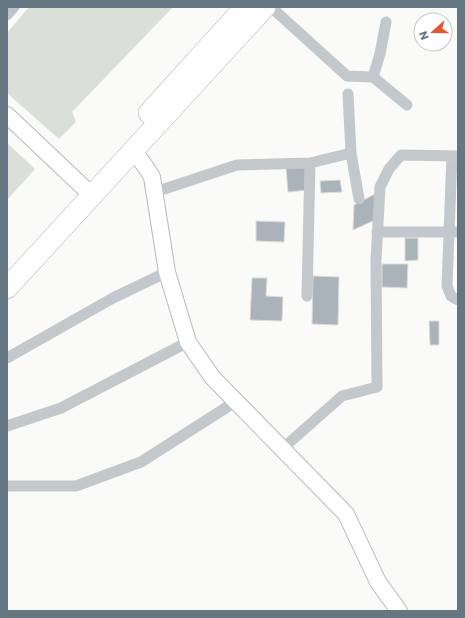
<svg xmlns="http://www.w3.org/2000/svg" width="465" height="618" font-family="Poppins,sans-serif">
	<style>
		.green { fill: #dadfd7 }
		.lines { fill: none; stroke-linecap: round; stroke-linejoin: round }
		.canal { stroke: #bbc7cb; stroke-width: 11 }
		.building { fill: #aab3b9; stroke: #dcdcda }
		.secondary-casing { stroke: #b3babf; stroke-width: 18 }
		.highway-casing { stroke: #b4b9bd; stroke-width: 22 }
		.street { stroke: #c3c8cc; stroke-width: 11 }
		.secondary { stroke: #fff; stroke-width: 16 }
		.highway { stroke: #fff; stroke-width: 21 }
	</style>
	<rect width="100%" height="100%" fill="#fafaf8"/>
	<path class="green" d="M29 7H173L72 112 76 122 59 139 7 93V33Z
		M7 143 35 169 7 200Z"/>
	<g class="lines">
		<path class="canal" d="M7 15 14 7"/>
	</g>
	<path class="building" d="M306 166 309 190 288 192 286 168Z
		M340 180 342 192 321 193 320 181Z
		M377 193V219L353 230 354 205Z
		M256 221 285 222 284 242 256 241Z
		M405 238H418V260L405 261Z
		M382 264H408L407 288 382 287Z
		M313 276 339 277 338 325 312 324Z
		M252 278H267L266 296 283 297 282 321 250 320Z
		M429 321H439V345H430Z"/>
	<g class="lines">
		<g class="secondary-casing">
			<path id="secondary" d="M7 115 83 187 92 197
				M134 151 145 166 152 177 167 272 188 342 212 377 346 514 378 582 399 611"/>
		</g>
		<g class="highway-casing">
			<path id="highway" d="M149 113 245 7
				M7 288 265 7"/>
		</g>
		<path class="street" d="M271 7 347 76 373 77 407 105
			M373 77 380 54 386 22
			M351 153 359 199
			M452 156 447 286 451 296 458 300
			M155 192 237 165 310 163 351 153 348 94
			M377 232H458
			M307 296 310 163
			M7 358 113 298 167 272
			M7 426 61 408 188 342
			M282 449 342 396 377 387 376 260 380 187 389 169 401 155 458 156
			M7 486H76L141 462 235 402"/>
		<use href="#secondary" class="secondary"/>
		<use href="#highway" class="highway"/>
	</g>
	<rect width="465" height="618" fill="none" stroke="#657683" stroke-width="16"/>
	<g transform="translate(433 32) rotate(249)"><circle r="19" fill="#ffffff" stroke="#c1c8cd"/>
	<path d="M0-3L7 15L0 10L-7 15Z" fill="#e4572e"/>
	<text y="-6" font-size="11" font-weight="bold" text-anchor="middle" fill="#657683">N</text>
	</g>
</svg>
